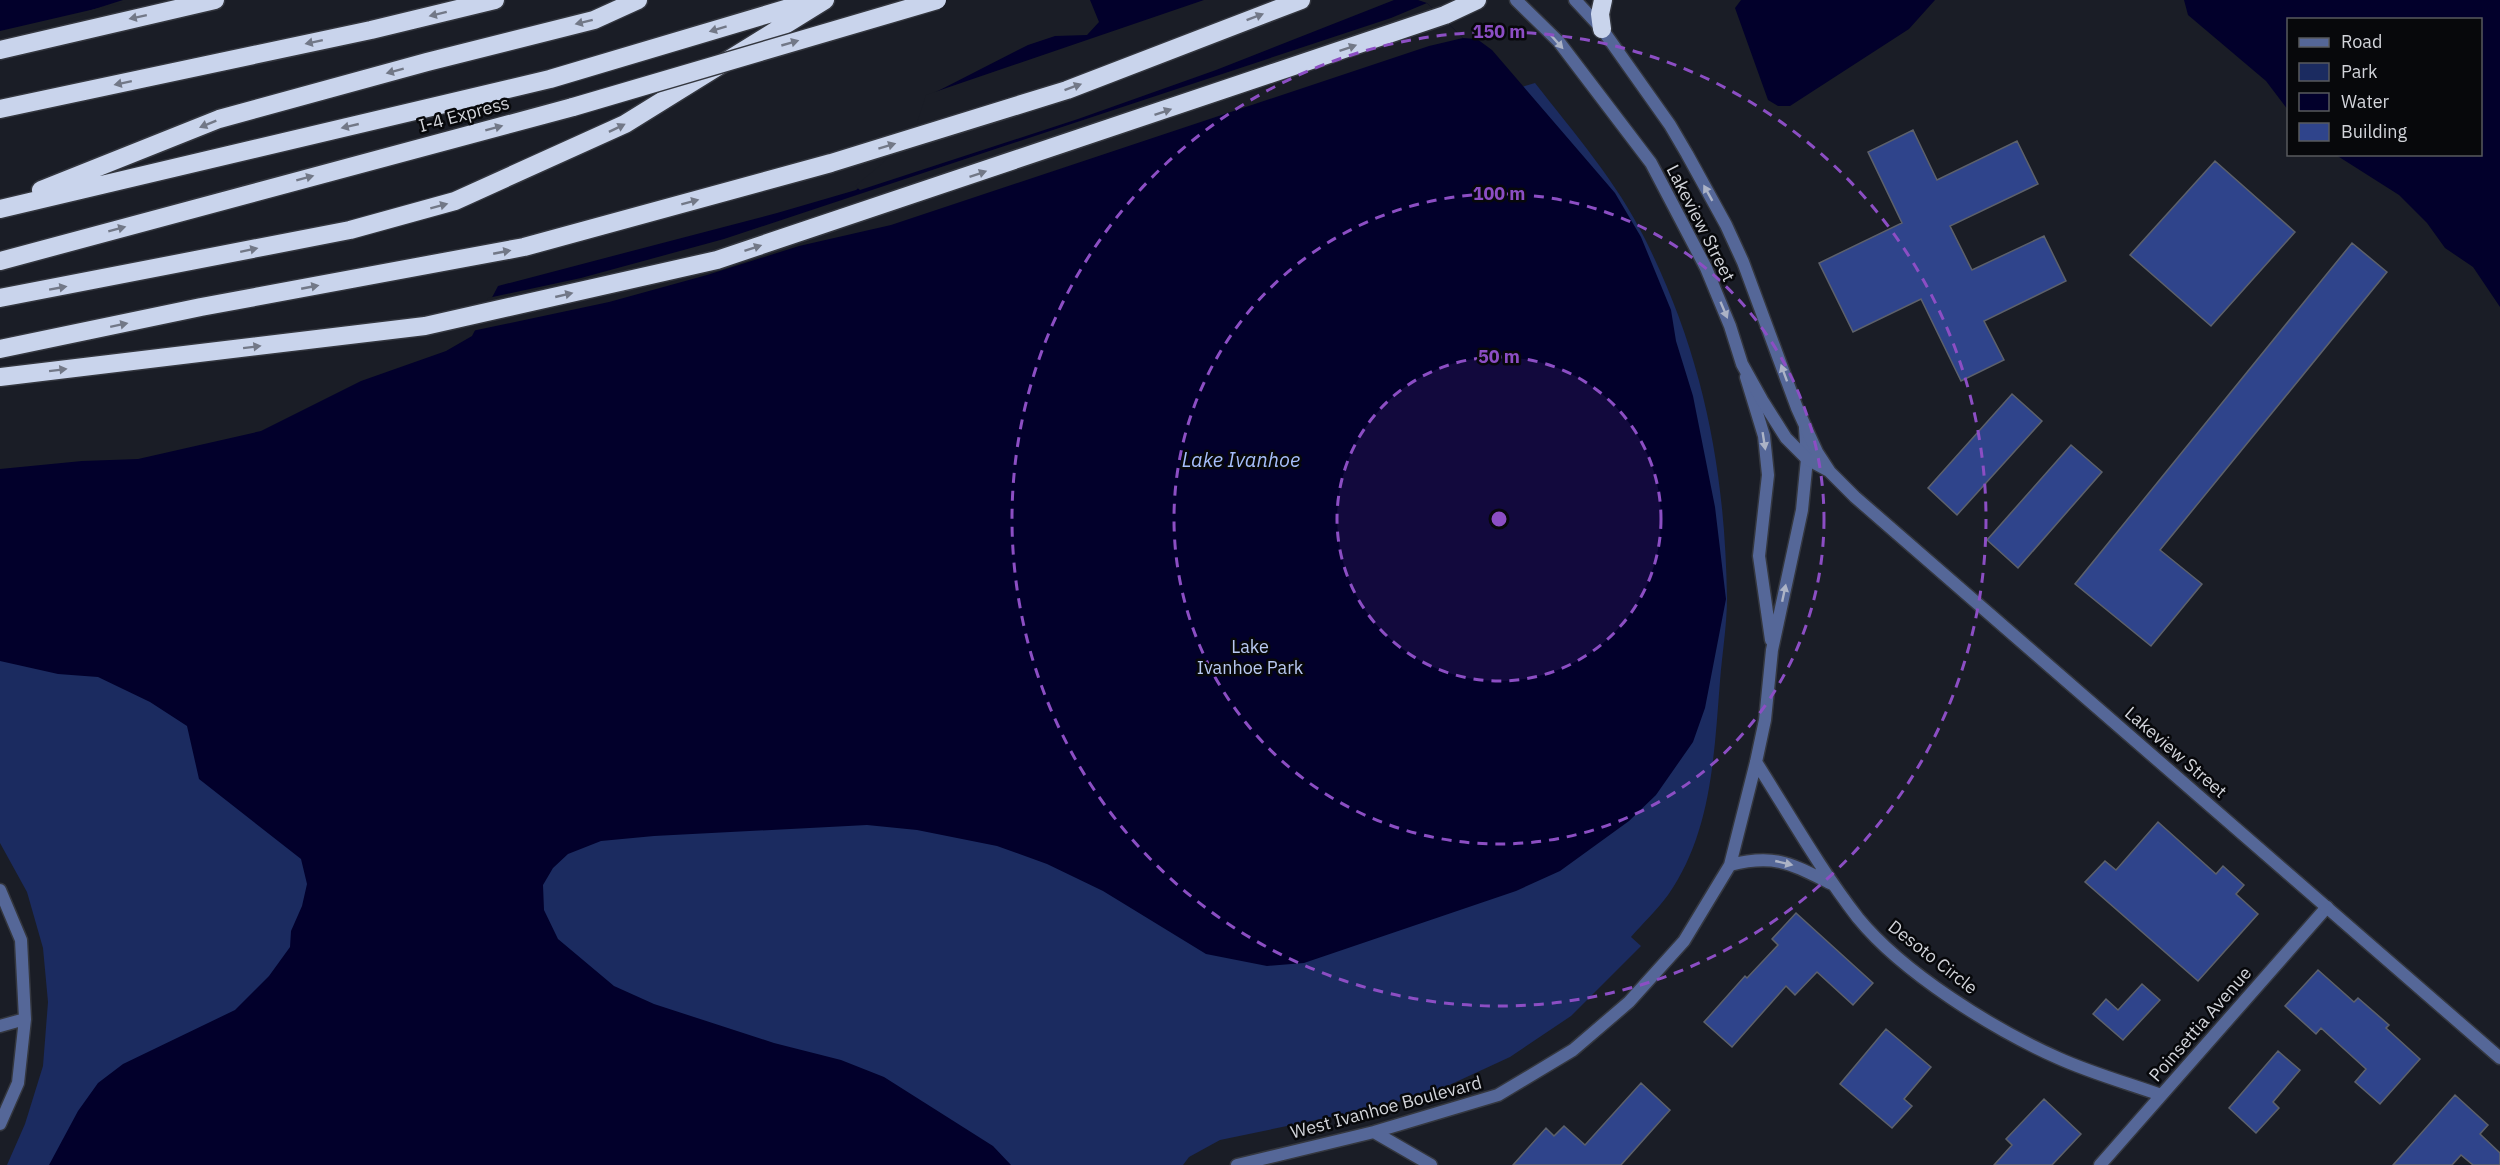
<svg xmlns="http://www.w3.org/2000/svg" width="2500" height="1165" font-family="'IBM Plex Sans',sans-serif">
	<style>
		.green { fill: #1b2b60 }
		.water { fill: #02002b }
		.pier { fill: #1a1d26 }
		.building { fill: #2f448b; stroke: #5d616b; stroke-width: 1.5 }
		.lines { fill: none; stroke-linecap: round; stroke-linejoin: round }
		.minor-casing { stroke: #34373f; stroke-width: 15 }
		.tertiary-casing { stroke: #34373f; stroke-width: 15 }
		.motorway-casing { stroke: #34373f; stroke-width: 21 }
		.minor { stroke: #556798; stroke-width: 12 }
		.tertiary { stroke: #556798; stroke-width: 12 }
		.motorway { stroke: #c9d4ec; stroke-width: 18 }
		.motorway-bridge-casing { stroke: #34373f; stroke-width: 21; stroke-linecap: butt }
		.motorway-bridge { stroke: #c9d4ec; stroke-width: 18 }
		.oneway { fill: #727887 }
		.oneway2 { fill: #acb3c6 }
		.ring { fill: none; stroke: #8c4ec4; stroke-width: 3; stroke-dasharray: 10 8 }
		.labels { text-anchor: middle; dominant-baseline: central; stroke-width: 5; stroke-linejoin: round; paint-order: stroke }
		.street-label { font-size: 18px; fill: #d2d4da; stroke: #07080b }
		.park-label { font-size: 18px; fill: #b9c9f2; stroke: #07080b }
		.water-label { font-size: 20px; font-style: italic; fill: #a6befb; stroke: #07080b }
		.centre { fill: #8c4ec4; stroke: #07080b; stroke-width: 3 }
		.ring-label { font-size: 18px; text-anchor: middle; font-weight: bold; fill: #8c4ec4; stroke: #07080b; stroke-width: 5; stroke-linejoin: round; paint-order: stroke }
	</style>
	<rect width="100%" height="100%" fill="#1a1d26"/>
	<path class="green" d="M1535 83C1574 133 1617 182 1645 239 1703 355 1725 468 1727 598 1727 625 1722 654 1720 681 1714 755 1712 832 1668 895 1657 910 1643 923 1631 937L1641 946 1571 1016 1510 1057 1445 1087 1388 1105 1220 1140 1189 1157 1183 1165H7L25 1124 43 1066 48 1002 43 948 27 892 0 843V540Z"/>
	<path class="water" d="M0 0H123L0 39Z
		M1090 0H1418L1427 3 1463 38 1477 39 1492 50 1615 193 1641 237 1671 310 1676 341 1693 396 1715 507 1726 599 1705 708 1693 742 1656 795 1629 821 1560 871 1516 891 1304 963 1267 966 1206 954 1103 891 1047 864 997 846 917 830 867 825 654 836 601 841 568 854 553 868 543 885 544 910 558 939 614 986 654 1004 774 1043 841 1060 884 1077 993 1146 1011 1165H49L78 1111 98 1083 123 1064 235 1010 269 976 290 947 291 931 302 906 307 884 301 859 199 779 187 726 150 702 98 677 58 674 0 661V469L82 461 138 459 261 431 361 381 446 351 472 336 498 286 777 213 856 190 884 166 918 127 930 95 1028 45 1055 36 1087 35 1099 22Z
		M1741 0H1935L1909 29 1790 106H1778L1768 100 1735 8Z
		M2184 0H2500V307L2473 267 2445 248 2427 223 2399 195 2336 155 2480 154V20H2288V110L2266 81 2188 15Z"/>
	<path class="pier" d="M1204 0H1394L1216 70 1078 119 860 190 855 186 882 164 916 126 926 95Z
		M125 2 11 37 0 42V31Z
		M1427 3 1463 38 1429 46 891 225 799 246 707 275 609 302 472 331 488 298 581 278 724 239 1391 18Z"/>
	<path class="building" d="M1913 130 1937 180 2017 141 2038 184 1950 226 1972 270 2044 236 2066 281 1984 321 2004 360 1961 381 1921 299 1853 332 1819 263 1902 223 1868 152Z
		M2215 161 2295 232 2211 326 2130 255Z
		M2352 243 2387 272 2160 550 2202 584 2151 646 2075 584Z
		M2012 394 2042 421 1957 515 1928 488Z
		M2071 445 2102 472 2018 568 1987 540Z
		M2158 822 2216 874 2223 866 2244 885 2236 894 2258 914 2198 981 2085 882 2105 861 2116 870Z
		M1796 913 1873 983 1853 1005 1817 972 1795 995 1786 986 1732 1047 1704 1022 1745 976 1747 978 1778 945 1772 939Z
		M2318 970 2354 1002 2358 998 2389 1025 2386 1028 2420 1059 2380 1104 2355 1082 2366 1069 2321 1028 2316 1034 2285 1006Z
		M2142 984 2160 1000 2123 1040 2093 1014 2106 999 2118 1010Z
		M1886 1029 1931 1067 1904 1099 1912 1106 1892 1128 1840 1084Z
		M2278 1051 2300 1070 2273 1102 2279 1108 2256 1133 2229 1108Z
		M1641 1083 1670 1110 1621 1165H1513L1546 1128 1554 1136 1564 1126 1585 1145Z
		M2455 1095 2488 1125 2480 1134 2500 1153V1165H2473L2461 1155 2452 1165H2393Z
		M2044 1099 2081 1134 2052 1165H1994L2012 1145 2006 1139Z"/>
	<g class="lines">
		<g class="minor-casing">
			<path id="minor" d="M1746 377 1764 436 1768 475 1759 556 1771 640
				M1756 762C1789 814 1820 869 1858 918 1903 973 1993 1029 2058 1058 2091 1073 2127 1083 2161 1095
				M1730 865C1777 853 1793 865 1834 885
				M0 890 21 940 25 1019 18 1083 0 1124
				M0 1026 25 1019
				M1374 1132 1431 1165
				M1237 1165 1374 1132 1498 1095 1573 1050 1629 1002 1684 941 1730 865 1756 762 1765 720 1772 650 1802 510 1807 459 1805 428
				M2100 1165 2327 907"/>
		</g>
		<g class="tertiary-casing">
			<path id="tertiary" d="M1516 0 1559 42 1651 163 1706 268 1730 326 1742 364 1762 400 1786 438 1807 459 1829 471
				M1575 0 1602 29 1670 125 1687 154 1726 225 1743 262 1797 408 1817 452 1830 472 1855 497 2500 1058"/>
		</g>
		<g class="motorway-casing">
			<path id="motorway" d="M1602 29 1600 14 1603 0
				M0 50 215 0
				M0 109 371 30 495 0
				M41 190 219 119 427 62 594 20 638 0
				M0 209 550 79 812 1
				M0 261 573 107
				M0 298 350 230 455 201 625 124 825 0
				M0 349 201 307 524 247 831 163 1067 90 1301 0
				M0 377 425 326 717 260 1445 15 1477 0"/>
		</g>
		<use href="#minor" class="minor"/>
		<use href="#tertiary" class="tertiary"/>
		<use href="#motorway" class="motorway"/>
		<g class="motorway-bridge-casing">
			<path id="motorway-bridge" d="M573 107 937 0"/>
		</g>
		<use href="#motorway-bridge" class="motorway-bridge"/>
	</g>
	<defs><path id="oneway-solid" d="M-6-.8H1V-3.2L6.5 0L1 3.2V.8H-6Z" transform="scale(1.5)"/></defs>
	<g class="oneway">
		<use href="#oneway-solid" transform="translate(438 14) rotate(166)"/>
		<use href="#oneway-solid" transform="translate(138 17) rotate(168)"/>
		<use href="#oneway-solid" transform="translate(1255 17) rotate(-21)"/>
		<use href="#oneway-solid" transform="translate(584 22) rotate(166)"/>
		<use href="#oneway-solid" transform="translate(718 29) rotate(163)"/>
		<use href="#oneway-solid" transform="translate(314 42) rotate(168)"/>
		<use href="#oneway-solid" transform="translate(790 43) rotate(-16)"/>
		<use href="#oneway-solid" transform="translate(1348 48) rotate(-19)"/>
		<use href="#oneway-solid" transform="translate(395 71) rotate(165)"/>
		<use href="#oneway-solid" transform="translate(123 83) rotate(168)"/>
		<use href="#oneway-solid" transform="translate(1073 87) rotate(-20)"/>
		<use href="#oneway-solid" transform="translate(1163 112) rotate(-19)"/>
		<use href="#oneway-solid" transform="translate(208 124) rotate(158)"/>
		<use href="#oneway-solid" transform="translate(350 126) rotate(167)"/>
		<use href="#oneway-solid" transform="translate(494 128) rotate(-15)"/>
		<use href="#oneway-solid" transform="translate(617 128) rotate(-26)"/>
		<use href="#oneway-solid" transform="translate(887 146) rotate(-17)"/>
		<use href="#oneway-solid" transform="translate(978 174) rotate(-19)"/>
		<use href="#oneway-solid" transform="translate(305 178) rotate(-15)"/>
		<use href="#oneway-solid" transform="translate(690 202) rotate(-15)"/>
		<use href="#oneway-solid" transform="translate(439 206) rotate(-15)"/>
		<use href="#oneway-solid" transform="translate(117 229) rotate(-15)"/>
		<use href="#oneway-solid" transform="translate(753 248) rotate(-18)"/>
		<use href="#oneway-solid" transform="translate(249 250) rotate(-12)"/>
		<use href="#oneway-solid" transform="translate(502 252) rotate(-11)"/>
		<use href="#oneway-solid" transform="translate(310 287) rotate(-11)"/>
		<use href="#oneway-solid" transform="translate(58 288) rotate(-10)"/>
		<use href="#oneway-solid" transform="translate(564 295) rotate(-13)"/>
		<use href="#oneway-solid" transform="translate(119 325) rotate(-12)"/>
		<use href="#oneway-solid" transform="translate(252 347) rotate(-7)"/>
		<use href="#oneway-solid" transform="translate(58 370) rotate(-7)"/>
	</g>
	<g class="oneway2">
		<use href="#oneway-solid" transform="translate(1557 42) rotate(48)"/>
		<use href="#oneway-solid" transform="translate(1708 193) rotate(-119)"/>
		<use href="#oneway-solid" transform="translate(1724 310) rotate(67)"/>
		<use href="#oneway-solid" transform="translate(1784 373) rotate(-110)"/>
		<use href="#oneway-solid" transform="translate(1764 441) rotate(81)"/>
		<use href="#oneway-solid" transform="translate(1784 593) rotate(-78)"/>
		<use href="#oneway-solid" transform="translate(1784 863) rotate(13)"/>
	</g>
	<circle cx="1499" cy="519" r="162" fill="#8c4ec4" fill-opacity=".12"/>
	<g class="ring">
		<circle cx="1499" cy="519" r="162"/>
		<circle cx="1499" cy="519" r="325"/>
		<circle cx="1499" cy="519" r="487"/>
	</g>
	<g class="labels">
		<g class="street-label">
			<text transform="translate(464 114) rotate(-15)">I-4 Express</text>
			<text transform="translate(1701 223) rotate(63)">Lakeview Street</text>
			<text transform="translate(2176 752) rotate(41)">Lakeview Street</text>
			<text transform="translate(1933 957) rotate(38)">Desoto Circle</text>
			<text transform="translate(2200 1024) rotate(-49)">Poinsettia Avenue</text>
			<text transform="translate(1386 1107) rotate(-15)">West Ivanhoe Boulevard</text>
		</g>
		<g class="park-label">
			<text x="1250" y="646">Lake<tspan x="1250" dy="21">Ivanhoe Park</tspan></text>
		</g>
		<g class="water-label">
			<text x="1241" y="459">Lake Ivanhoe</text>
		</g>
	</g>
	<circle cx="1499" cy="519" r="9" class="centre"/>
	<g class="ring-label">
		<text x="1499" y="38">150 m</text>
		<text x="1499" y="200">100 m</text>
		<text x="1499" y="363">50 m</text>
	</g>
	<rect x="2287" y="18" width="195" height="138" fill="#07080b" stroke="#585a5e" stroke-width="1.5"/>
	<rect x="2299" y="38" width="30" height="9" fill="#556798" stroke="#585a5e" stroke-width="1.5"/>
	<text x="2341" y="48" font-size="18" fill="#d2d4da">Road</text>
	<rect x="2299" y="63" width="30" height="18" fill="#1b2b60" stroke="#585a5e" stroke-width="1.5"/>
	<text x="2341" y="78" font-size="18" fill="#d2d4da">Park</text>
	<rect x="2299" y="93" width="30" height="18" fill="#02002b" stroke="#585a5e" stroke-width="1.5"/>
	<text x="2341" y="108" font-size="18" fill="#d2d4da">Water</text>
	<rect x="2299" y="123" width="30" height="18" fill="#2f448b" stroke="#585a5e" stroke-width="1.5"/>
	<text x="2341" y="138" font-size="18" fill="#d2d4da">Building</text>
</svg>
